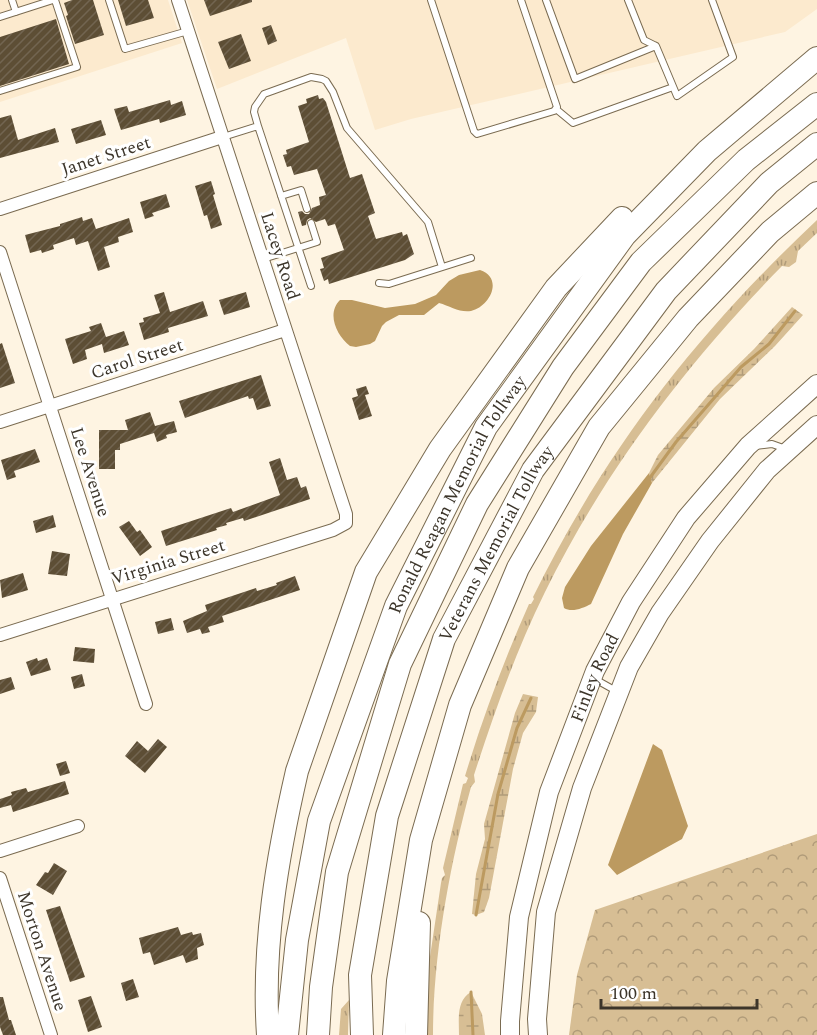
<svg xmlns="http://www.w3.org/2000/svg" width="817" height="1035" font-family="Spectral,serif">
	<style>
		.built { fill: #fceace }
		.grass { fill: url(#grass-tufts) }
		.forest { fill: url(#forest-crowns) }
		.wetland { fill: url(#wetland-marsh) }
		.water { fill: #bc9a60 }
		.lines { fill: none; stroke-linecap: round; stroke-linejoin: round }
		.stream { stroke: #bc9a60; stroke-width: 3 }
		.building { fill: url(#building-hatch) }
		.lane-casing { stroke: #7a6b51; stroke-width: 8 }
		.street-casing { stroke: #7a6b51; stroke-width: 14 }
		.secondary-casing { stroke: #7a6b51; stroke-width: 20 }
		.highway-casing { stroke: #7a6b51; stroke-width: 24 }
		.lane { stroke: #fff; stroke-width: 6 }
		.street { stroke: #fff; stroke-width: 12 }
		.secondary { stroke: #fff; stroke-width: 18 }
		.highway { stroke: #fff; stroke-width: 22 }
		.labels { text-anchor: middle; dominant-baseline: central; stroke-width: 6; stroke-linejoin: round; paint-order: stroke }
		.street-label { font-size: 18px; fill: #3c352a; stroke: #fff }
	</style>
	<defs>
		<pattern id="grass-tufts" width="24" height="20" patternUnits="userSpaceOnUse" patternTransform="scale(1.5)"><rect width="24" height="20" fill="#d7be94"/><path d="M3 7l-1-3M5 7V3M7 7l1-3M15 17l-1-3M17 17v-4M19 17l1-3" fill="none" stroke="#b09b79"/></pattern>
		<pattern id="forest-crowns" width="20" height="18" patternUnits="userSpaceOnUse" patternTransform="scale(1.5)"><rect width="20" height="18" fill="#d7be94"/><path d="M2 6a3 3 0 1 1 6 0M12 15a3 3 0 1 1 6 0" fill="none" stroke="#b09b79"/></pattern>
		<pattern id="wetland-marsh" width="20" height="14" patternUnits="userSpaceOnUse" patternTransform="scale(1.5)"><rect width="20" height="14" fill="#d7be94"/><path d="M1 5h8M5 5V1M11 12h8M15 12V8" fill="none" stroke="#b09b79"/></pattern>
		<pattern id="building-hatch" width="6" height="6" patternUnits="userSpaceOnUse" patternTransform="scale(1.5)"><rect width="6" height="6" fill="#5d4e35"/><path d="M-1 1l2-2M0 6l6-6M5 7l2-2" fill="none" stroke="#726551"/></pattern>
	</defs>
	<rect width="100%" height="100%" fill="#fef4e2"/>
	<path class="built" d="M0 0H168L182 43 0 102Z
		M187 0H817V9L785 32 411 119 375 130 346 38 217 89Z"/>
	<path class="grass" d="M817 220V233L798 251 796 262 789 267 782 266C687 363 605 470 545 592 516 651 494 713 474 775L475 782 471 787C450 864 433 955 433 1035H425L428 970 441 883 442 878 445 875 443 868 463 784 466 783 468 778 465 776C483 717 504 660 529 604H531L534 599 533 597C606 449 697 333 817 220Z
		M349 1000 348 1035H339L341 1009Z"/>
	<path class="forest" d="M817 834V1035H569L577 975 595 910Z"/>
	<path class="wetland" d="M792 307 803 315 775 346 720 399 652 483 649 473 658 455 714 388 754 349Z
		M523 694 538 697 536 712 523 733 513 769 489 898 484 912 476 915 472 914 476 874 485 839 484 824 515 713Z
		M471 992 482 1014 485 1035H459C459 1019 456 1001 471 992Z"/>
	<path class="water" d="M480 270C504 278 490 307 471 311 460 313 450 306 439 303L424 315H399L386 322 382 326 375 341 370 344 356 347 350 346C337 336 326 314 340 300H352L385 308 415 304 436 295 449 281 459 275Z
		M649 473 652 483 623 534 591 604C583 608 572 613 564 608L562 598 565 587 591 546Z
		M653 744 662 750 688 826 682 839 617 875 608 865Z"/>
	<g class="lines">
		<path class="stream" d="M649 479 676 442 741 367 769 344 795 311
			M476 915 498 794 517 728 531 698
			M471 992 473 1035"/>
	</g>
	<path class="building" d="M72 0H93L104 35 75 44 66 16 68 15 64 3Z
		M118 0H148L154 18 126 26Z
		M204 0H252V2L210 16Z
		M56 19 69 64 0 86V37Z
		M271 25 277 41 268 45 262 28Z
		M241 34 251 61 229 69 218 42Z
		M318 95 319 99 323 98 326 102 350 178 362 174 375 213 368 216 376 239 402 232 403 236 407 234 414 254 405 260 329 284 328 279 324 281 320 269 324 268 321 258 344 250 335 224 328 226 325 219 316 222 310 218 307 220 306 225 302 226 298 212 302 211 305 214H309L312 208 320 205 319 197 326 195 317 169 294 175 291 166 287 167 283 155 287 154 286 150 309 142 298 106 307 103 306 99Z
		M170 100 171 105 182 101 186 115 160 123 159 119 121 130 114 109 127 106 129 112Z
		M11 115 18 140 55 128 59 142 0 158V118Z
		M101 120 106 135 76 144 71 129Z
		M211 181 215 194 213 195 222 225 211 229 207 215 204 216 195 186Z
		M166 194 170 207 152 213 154 216 145 219 140 202Z
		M82 217 83 221 92 218 96 229 129 218 133 232 118 237 119 242 104 247 110 267 98 271 88 241 76 245 74 238 53 245 54 249 42 253 41 250 30 253 25 235 60 226V224Z
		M164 292 170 312 203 301 208 316 168 328 169 332 144 340 139 323 144 322 143 318 160 313 154 295Z
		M246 292 250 307 224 315 219 300Z
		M101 323 106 337 124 331 129 345 104 353 102 344 85 350 87 359 73 364 65 339 91 331 89 327Z
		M2 343 15 383 0 388V344Z
		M261 375 271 406 257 410 253 398 249 399 248 396 185 418 179 401Z
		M366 386 369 394 365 395 372 416 359 420 352 398 358 396 356 389Z
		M150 412 155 426 174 421 177 432 166 435 167 438 157 442 154 433 120 444V450H115V469H99V430H128L125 420Z
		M35 449 40 462 14 471 16 477 7 480 1 460Z
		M280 458 287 480 297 477 301 488 306 486 310 499 244 521 243 518 226 523 227 525 216 528 217 530 166 546 161 531 231 508 233 512 280 495 269 462Z
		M53 515 56 527 36 533 33 521Z
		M129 521 137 532 140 530 152 547 140 556 119 527Z
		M52 551 70 554 67 576 48 574Z
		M23 573 28 590 2 598 0 580Z
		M295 576 300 590 222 616 224 622 208 627 210 632 202 634 200 629 187 633 183 621 207 611 205 605 256 588 257 591 277 585 276 583Z
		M171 618 174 630 158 634 155 622Z
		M75 647 95 649 94 663 73 661Z
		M37 658 38 661 47 658 51 670 31 676 26 662Z
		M82 674 85 686 74 689 71 677Z
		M11 677 15 689 0 694V680Z
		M158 739 167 747 145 773 125 756 137 741 148 751Z
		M66 761 70 773 60 776 56 764Z
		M65 781 69 794 13 812 11 805 0 808V799L12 795 11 792 26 788 28 792Z
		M54 863 67 871 53 895 36 885 45 872 48 873Z
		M60 906 85 977 70 982 46 910Z
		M178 927 181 935 192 932 193 935 201 933 204 945 197 948 198 959 186 963 183 955 154 965 150 952 143 954 139 938Z
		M133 979 139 997 126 1001 121 983Z
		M91 996 102 1027 88 1032 78 1000Z
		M0 997H3L9 1020H11L16 1035H3L0 1027Z"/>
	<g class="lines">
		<g class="lane-casing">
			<path id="lane" d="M12 0 16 12
				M109 0 125 49 188 31
				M431 0 474 131 477 134 554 111 557 107 521 0
				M546 0 575 79 656 46
				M628 0 644 40 656 46 677 96 733 57 712 0
				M0 17 53 0
				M0 91 77 67 55 0
				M556 109 573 123 673 87
				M258 126 254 112 255 107 264 94 311 77 322 79 326 81 333 92 347 128 428 222 442 267
				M223 137 258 126 311 286
				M281 196 301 190 307 209
				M263 259 317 242 311 223
				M379 283 389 284 471 258
				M755 446 772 444 786 449
				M593 678 618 692"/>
		</g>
		<g class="street-casing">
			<path id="street" d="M0 209 222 137
				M0 252 146 704
				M0 422 285 330
				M0 635 333 530 346 523V514L178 0
				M0 851 78 826
				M0 878 51 1035"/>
		</g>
		<g class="secondary-casing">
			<g id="secondary">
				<path id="s1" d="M510 1035V1021L519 917 549 792 595 671 631 602 686 518 748 446 817 384"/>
				<path d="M538 1035 537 1019 546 912 582 788 629 667 660 613 710 541 767 470 817 425"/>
			</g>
		</g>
		<g class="highway-casing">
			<g id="highway">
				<path d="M268 1035C262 946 277 858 297 771L366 572 440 449 556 288 622 218"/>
				<path id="s2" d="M287 1035 297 940 319 821 396 606 486 427 625 235 707 151 817 58"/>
				<path d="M318 1035 321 987 337 872 400 664 477 504 563 367 641 262 746 160 817 104"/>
				<path id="s3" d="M362 1035 360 975 387 816 444 639 533 470 666 291 769 183 817 144"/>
				<path d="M394 1035 398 981 421 840 460 705 518 568 599 427 688 318 770 232 817 193"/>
				<path d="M416 1035 419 923"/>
			</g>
		</g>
		<use href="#lane" class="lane"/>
		<use href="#street" class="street"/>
		<use href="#secondary" class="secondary"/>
		<use href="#highway" class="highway"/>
	</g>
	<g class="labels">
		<g class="street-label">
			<text transform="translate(106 156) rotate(-18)">Janet Street</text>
			<text transform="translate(280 256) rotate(72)">Lacey Road</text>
			<text transform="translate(137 359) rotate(-18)">Carol Street</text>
			<text transform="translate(90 472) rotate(72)">Lee Avenue</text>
			<text stroke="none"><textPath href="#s2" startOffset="572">Ronald Reagan Memorial Tollway</textPath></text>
			<text stroke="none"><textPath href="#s3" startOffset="516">Veterans Memorial Tollway</textPath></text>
			<text transform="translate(168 562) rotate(-17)">Virginia Street</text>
			<text stroke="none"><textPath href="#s1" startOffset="370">Finley Road</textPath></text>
			<text transform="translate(42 951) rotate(72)">Morton Avenue</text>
		</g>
	</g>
	<path d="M601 999v9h156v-9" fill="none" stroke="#3c352a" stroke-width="3"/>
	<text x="610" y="999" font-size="18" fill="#3c352a" stroke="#ffffff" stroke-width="4.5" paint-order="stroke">100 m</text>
</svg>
